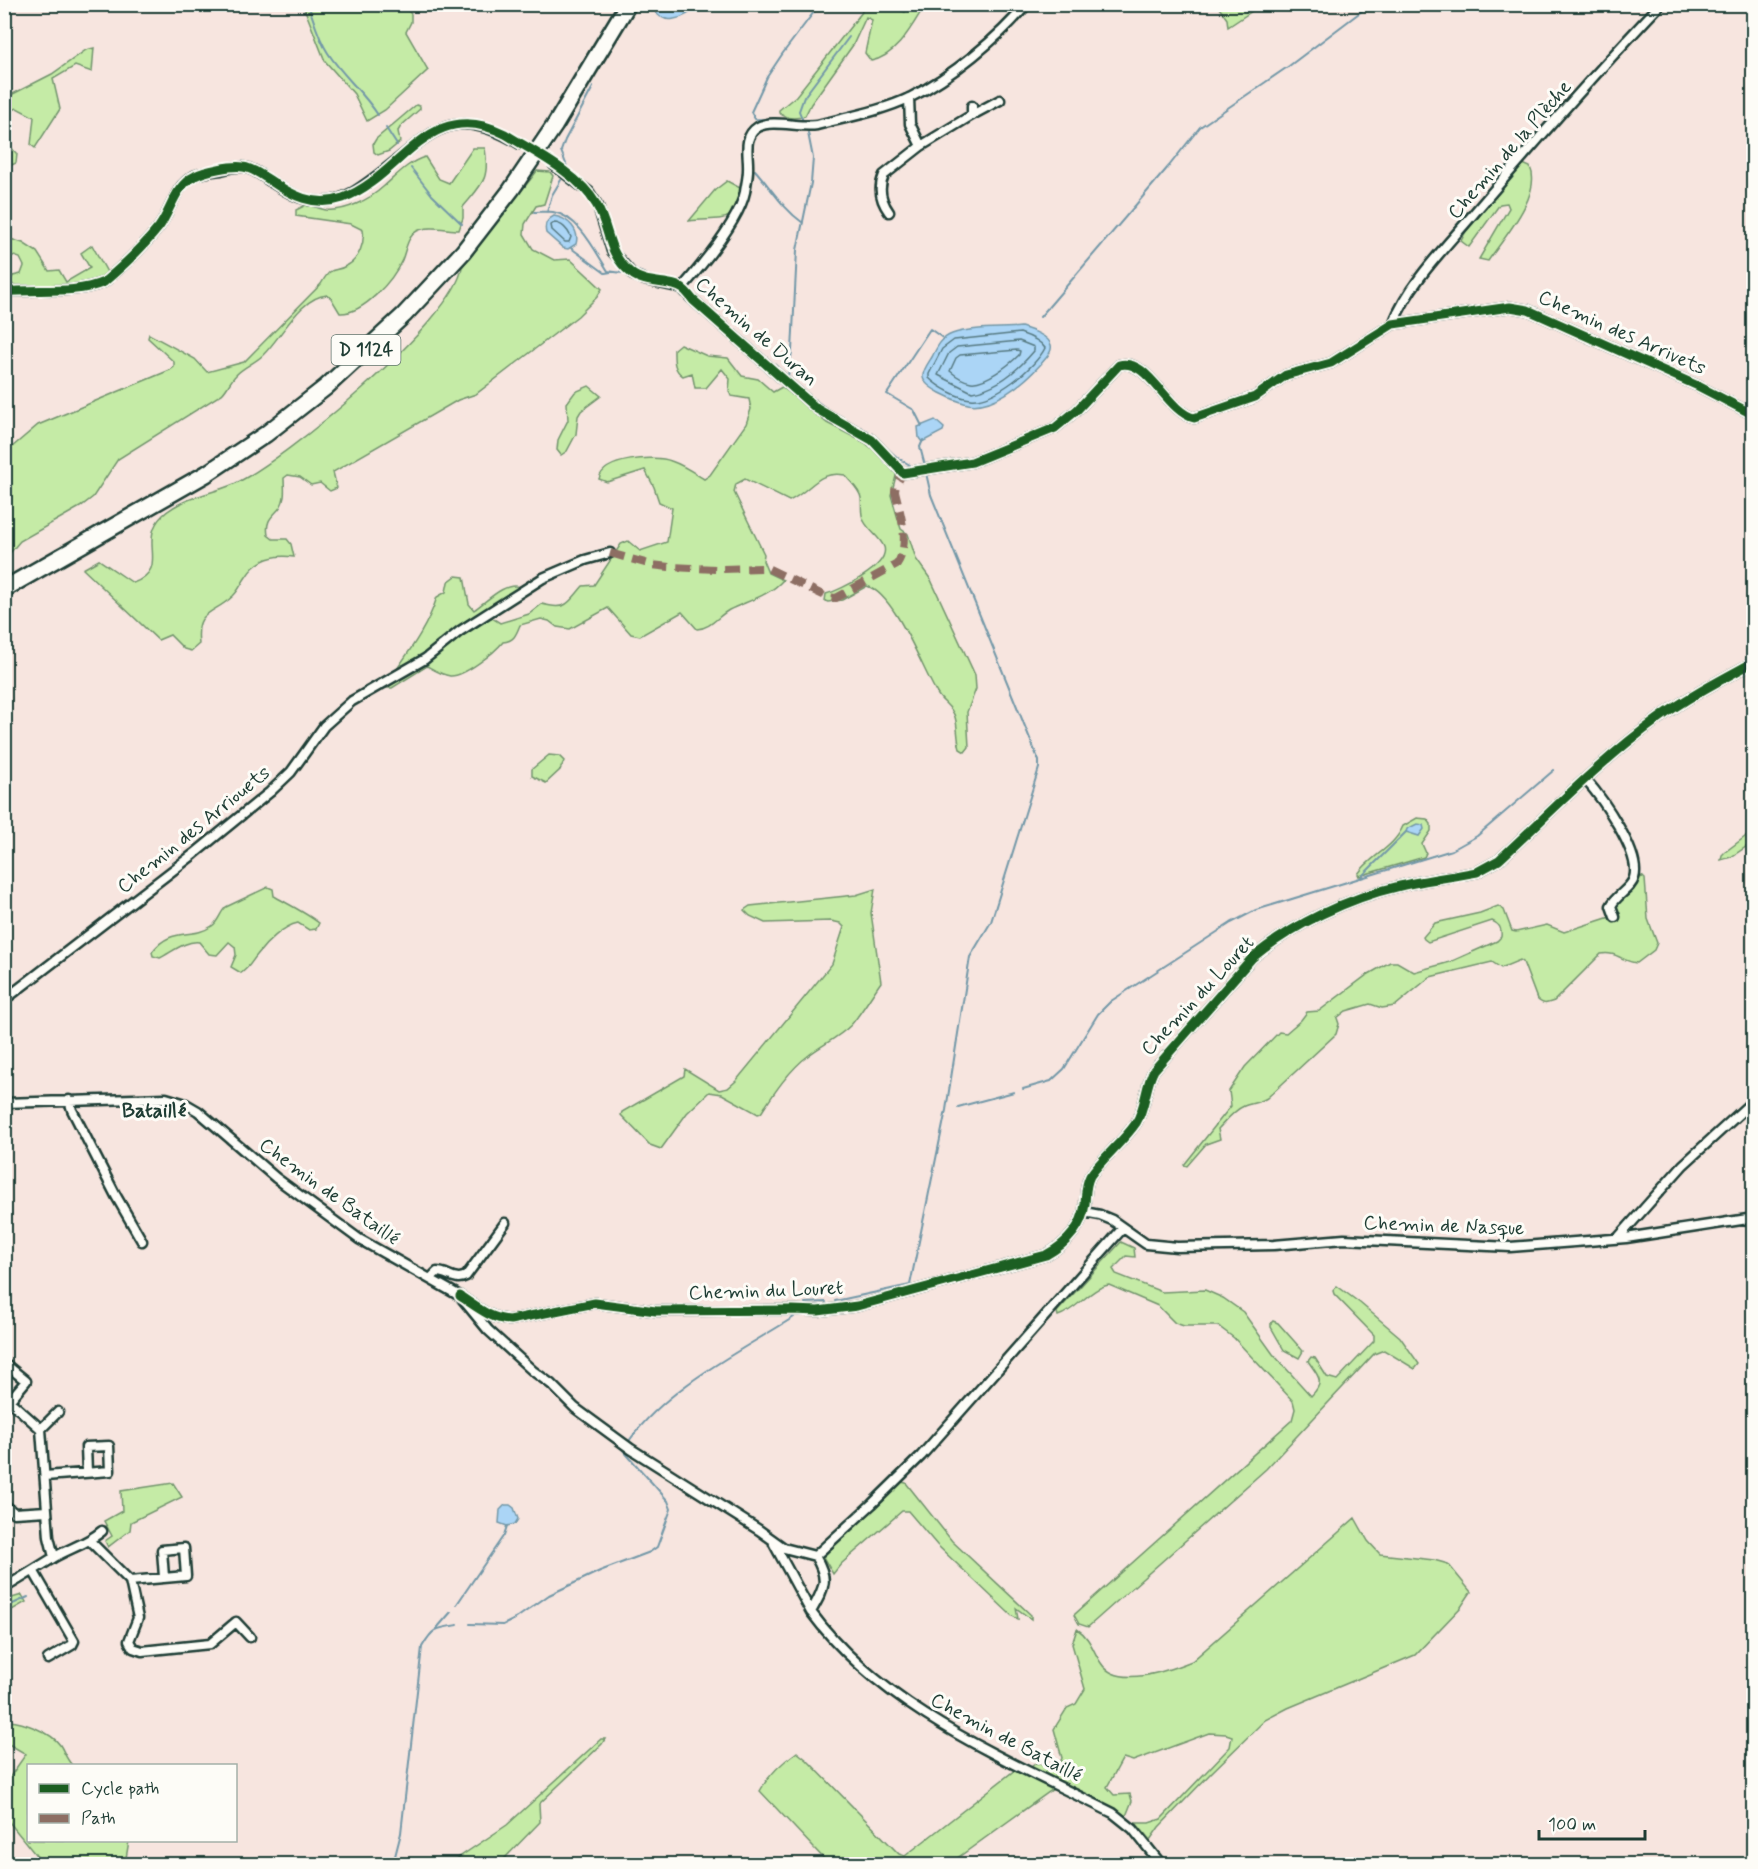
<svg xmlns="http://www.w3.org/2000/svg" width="1758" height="1869" font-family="Mynerve,sans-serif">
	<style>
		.green { fill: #c5eba6; stroke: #72946d; stroke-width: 1.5 }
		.water { fill: #abd5f6; stroke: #7398a8; stroke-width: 1.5 }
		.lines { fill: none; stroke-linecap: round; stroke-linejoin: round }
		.shore { stroke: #577a82; stroke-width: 1.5 }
		.stream { stroke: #7398a8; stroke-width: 2 }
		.street-tunnel { stroke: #ccc3bd; stroke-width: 8; stroke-dasharray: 8 4; stroke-linecap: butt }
		.street-casing { stroke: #1f3d34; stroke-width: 13 }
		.highway-casing { stroke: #1f3d34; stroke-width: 20 }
		.street { stroke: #fdfcf7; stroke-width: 8 }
		.highway { stroke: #fdfcf7; stroke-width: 15 }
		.quiet { stroke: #8d6e63; stroke-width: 8; stroke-dasharray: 15 8; stroke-linecap: butt }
		.cycleway-casing { stroke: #fdfcf7; stroke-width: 13 }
		.cycleway { stroke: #1b5e20; stroke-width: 9 }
		.labels { text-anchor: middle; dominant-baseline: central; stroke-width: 6; stroke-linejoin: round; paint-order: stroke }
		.shield { fill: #fdfcf7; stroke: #62766e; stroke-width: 1.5 }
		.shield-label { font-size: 18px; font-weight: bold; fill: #1f3d34 }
		.street-label { font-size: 20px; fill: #1f3d34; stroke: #fdfcf7 }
		.neighbourhood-label { font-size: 21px; font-weight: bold; fill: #1f3d34; stroke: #fdfcf7 }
	</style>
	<rect width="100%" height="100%" fill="#f7e5df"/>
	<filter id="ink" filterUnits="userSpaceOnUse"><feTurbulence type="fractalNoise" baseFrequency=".0167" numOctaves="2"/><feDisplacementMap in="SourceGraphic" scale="12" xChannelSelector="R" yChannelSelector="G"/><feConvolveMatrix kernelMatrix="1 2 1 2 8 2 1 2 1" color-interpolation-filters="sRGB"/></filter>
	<g filter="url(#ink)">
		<path class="green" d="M303 5H403L411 14V22L406 32 428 70 385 110 367 121 354 94 325 61Z
			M860 5H888L905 12 910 5H925C912 26 897 56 871 61L865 53 872 20 866 17 853 45 811 104 805 116C796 119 787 119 779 113V110L796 96 862 12Z
			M1217 5H1261L1228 27 1227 19Z
			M94 48 92 72 75 66 53 79 60 109 35 148 31 145 34 117 17 108 5 114V98L52 74 86 50Z
			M416 105 420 106V109L401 126 398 131 400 142 389 151 378 155 374 152 373 144 376 139Z
			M5 141 17 154 16 163 5 168Z
			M473 148H485C490 180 482 184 463 207V218L459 230C446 230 429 225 417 231 407 237 406 250 402 260 393 280 364 314 340 313L331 298 327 295C300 297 281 338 263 355 255 363 243 367 236 375 230 381 228 388 222 394L118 459 93 497 80 507 20 541 5 559V453L38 425 170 370 174 367V362L148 338 149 334 195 359 207 372 244 362 321 284C333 263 333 274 348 265 359 259 365 242 363 230L351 224 296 216V210L308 204C314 206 320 209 326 210 345 212 370 199 383 187 397 175 408 162 425 157L439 179 449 183Z
			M1523 164 1530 167C1543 194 1503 239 1488 261L1479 259 1509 208 1507 203 1500 204 1469 247 1461 241 1466 231Z
			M537 171 550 172 553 176 544 204 536 206 525 224 524 234 533 249 554 260 570 259 602 289 597 297 578 316 476 394 458 400 333 472 337 488 330 491 320 483 311 485 300 477 288 475 284 478C284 484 285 491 284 497 281 516 264 513 268 535L273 539H287L291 544 294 557C274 554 257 559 246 577 241 584 239 590 233 596 212 616 195 609 199 644L191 651 184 649 170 635 158 640 83 569 99 560 133 583C172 568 136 541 163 515 181 498 211 494 234 484 283 462 456 319 462 267Z
			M727 181 740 188C740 227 718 217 689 221L715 190Z
			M4 237 23 243 37 252 49 271 59 270 66 282 90 268 81 253 92 245 108 274C82 292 46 287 15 287L10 282 13 276 21 274 24 266 20 258 5 253Z
			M680 344 707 356 728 358 742 376 758 379 773 392 782 387 827 423 865 443 885 459 895 471 896 476 891 495 901 529 908 534 916 559 931 580 975 675 976 689 967 712 969 747 965 752 960 749C957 739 958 727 955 717 952 707 943 703 938 695 922 669 896 595 867 586L842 600 828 602 825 601 826 594C841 590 890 566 884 547 880 537 869 531 864 521 860 515 862 505 861 498 860 490 850 482 845 475 817 470 812 490 789 501L745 479 736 484 734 492 764 554 763 561 768 573 783 580C769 596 747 601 729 610 717 617 711 628 697 629L682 612 640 636 631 634 608 608 570 629 557 627 549 621 541 619 520 625C516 635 514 641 503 642 495 652 464 677 450 676 442 675 434 670 427 666L392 688H387L398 678 397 669C413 646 429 623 437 597L446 592 448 582 456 576 464 577 469 604 474 610C486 602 505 581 520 587L495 604 492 618 500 623 529 614 542 604C567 611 568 603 583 586L594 585 621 544 628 541 640 551 667 542 672 508 659 502 654 487 645 470 607 482 599 479C603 458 655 455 671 461 683 465 693 472 704 479L710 475 746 424 751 409 749 399 731 396 729 391 730 379 722 369 706 388H695L692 373 683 376C673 370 674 359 674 349Z
			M589 386 601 396 581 411 578 416 576 434 567 451 561 455 557 450 558 440 568 420 567 403 575 392Z
			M549 755 559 756 564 761 560 770 546 783 532 776V769Z
			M1417 818 1427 819 1431 824V831L1422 844 1426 853 1424 857 1359 876 1358 874C1370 856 1394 848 1403 826Z
			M1753 831V842L1731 857 1721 860 1722 855 1725 852Z
			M1642 876 1645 879 1648 919 1657 943 1654 950 1637 963C1623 962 1616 951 1601 954L1554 1001C1546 1004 1543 1005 1537 999L1523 962 1520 960 1501 968 1492 962 1430 977 1395 1006 1382 1008 1370 1004 1346 1011 1337 1018 1339 1024 1336 1034 1267 1098C1259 1103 1252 1103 1244 1106 1234 1110 1225 1122 1218 1129L1220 1139 1206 1144 1187 1166 1184 1165 1231 1106 1229 1091 1245 1067 1279 1032 1286 1033 1301 1020 1307 1012 1319 1011 1367 975 1390 962H1397L1414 972 1450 962 1497 941 1501 937C1502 929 1500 924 1492 921L1428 942 1424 939 1423 937 1435 923 1480 913 1498 906 1504 910 1512 931 1516 932 1547 925 1564 932 1610 917 1617 911 1615 906 1616 902Z
			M268 887 273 889 274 896C288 904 306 913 319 923L316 929 309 930 298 923C283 926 266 943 257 955 251 962 249 968 241 973L231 967 236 955 235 947 229 942 217 955 209 954 199 942C186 940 172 952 160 958L153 956 152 952C171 926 192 940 212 926 219 921 220 912 226 907Z
			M875 889 871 913 881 982C871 996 862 1012 851 1025 838 1038 823 1044 809 1055 789 1070 774 1093 761 1113L758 1114 722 1094 709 1092 687 1113 661 1149 650 1145 621 1115 622 1112 684 1076 685 1069 719 1090 728 1088 736 1081 832 964 844 927 840 923 831 921 765 923 750 916 744 910 750 906 856 895Z
			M1121 1242 1134 1248 1135 1257 1126 1256 1113 1269 1116 1274 1162 1292 1205 1290 1223 1298 1243 1312 1273 1354 1311 1396C1326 1381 1318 1376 1308 1361L1311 1357 1315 1358 1327 1377 1337 1380 1374 1341V1335L1334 1294 1333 1291 1337 1286 1360 1303 1400 1337 1419 1364 1415 1369 1384 1350 1374 1354 1266 1469 1088 1627 1079 1624 1074 1615 1292 1420 1295 1409 1293 1401 1234 1338 1218 1326H1184L1175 1323 1158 1306 1109 1285C1090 1288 1077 1310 1058 1316L1057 1312Z
			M1273 1321 1278 1323 1303 1351 1299 1358 1284 1350 1271 1327V1323Z
			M901 1482 906 1483 952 1541 1031 1615V1619L1016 1608 1018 1619 1012 1616 937 1545 908 1511H902L841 1564 833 1574 823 1557Z
			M173 1483 182 1497 131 1522 130 1530 108 1547 105 1541 112 1536 104 1521 122 1511 121 1491Z
			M1355 1518 1368 1541 1380 1554 1434 1560 1448 1564 1471 1592 1461 1607 1415 1655 1288 1708 1265 1720 1211 1773 1159 1827 1150 1840 1136 1823H1149L1161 1819 1230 1747 1232 1736 1226 1734 1209 1733 1133 1761 1123 1758 1107 1787 1114 1795 1130 1794 1132 1801 1126 1816 1031 1767 1036 1763 1054 1769 1059 1765 1062 1758 1054 1729 1067 1708 1076 1704 1085 1689 1072 1644 1077 1629C1090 1637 1093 1651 1101 1663 1118 1690 1169 1670 1192 1661Z
			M22 1595 26 1602 5 1614V1600Z
			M9 1721C23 1722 51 1732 60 1745 64 1751 66 1759 72 1765L28 1766V1840L129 1841 125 1864H43L5 1817V1780L7 1781 26 1754 5 1742V1724Z
			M601 1739H605L602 1744 539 1804 540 1822 499 1864H449L507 1825Z
			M797 1752 807 1760 899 1854 905 1856 1015 1770 1053 1789 949 1864H829L760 1791C769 1774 781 1763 797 1752Z"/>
		<path class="water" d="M653 5V4L697 5C687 20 658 28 653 5Z
			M554 216C568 218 580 230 576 244L568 249 563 248 546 233C544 225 546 220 554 216Z
			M1021 327C1030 330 1048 335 1051 345 1053 352 1045 359 1041 364 1025 382 990 412 964 403 954 400 924 388 923 377 922 371 929 362 932 357 937 347 941 338 952 334 971 327 1001 329 1021 327Z
			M935 420 944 428 943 431 922 442 919 438 918 427Z
			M1417 824 1423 825 1424 829 1419 836 1406 832 1407 829Z
			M505 1505H510L514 1508 518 1519 515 1524 507 1526 499 1523 500 1510Z"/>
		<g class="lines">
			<path class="shore" d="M554 223C562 223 568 230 571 237L569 242H565L552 230 551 225Z
				M1020 333C1029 336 1040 340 1045 348 1036 367 993 402 971 399 958 398 938 387 929 378V374L942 349 954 340Z
				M1019 341 1034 347V351C1018 370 998 388 972 392L938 375 949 353 957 347Z
				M1017 350 1020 351 1019 355C1010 364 985 384 971 382 964 381 956 376 950 371L956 358 960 355Z"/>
			<path class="stream" d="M308 4C314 21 318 38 328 53 342 75 364 93 378 115
				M778 120 755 119 751 112 767 77 783 53 820 4
				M784 120 803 121 799 111 804 97 849 37
				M386 128 397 145
				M411 168 432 195 462 224
				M568 169 561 151 565 140 593 87
				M755 170C771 188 783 209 803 223
				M534 212C540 212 547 211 553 212 579 216 595 251 608 271L622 273
				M547 212 552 195 561 180
				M571 248 605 273 611 272
				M633 269 655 278
				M692 294 788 376 794 383
				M1040 317 1169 166 1200 127 1289 66 1371 4
				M788 376 792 351 797 250 811 183 813 158 808 133
				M798 387 834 414
				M847 421 868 431 898 458 910 465
				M922 426 914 410 887 394 930 329 944 339
				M923 440 920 447 925 466
				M1361 878 1452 850 1477 836 1554 770
				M1023 1089 1051 1081 1064 1069 1098 1014 1111 1001 1231 923 1256 910 1360 878 1406 832
				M958 1107 1014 1092
				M835 1301 910 1285 946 1110 970 957 991 922 1039 768V761L931 495 926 473
				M805 1303 826 1302
				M629 1441C667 1387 739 1352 794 1317
				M457 1604 504 1535 507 1526
				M4 1608 28 1597
				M470 1624 503 1625 515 1619 549 1595 600 1571 650 1552 657 1547 671 1509 668 1501 622 1449
				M437 1628 451 1612
				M393 1864 401 1833 422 1647C433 1628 436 1628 458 1625"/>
			<path class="street-tunnel" d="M520 144 553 164"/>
			<g class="street-casing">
				<path id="street" d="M972 115 1000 100
					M921 146 972 115V106
					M553 164 589 192 598 206 612 251 633 275 645 280 682 288 693 300 817 409 872 440 903 473 972 462 1055 428 1077 410 1119 365C1148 357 1166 411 1194 418L1255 397 1286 375 1331 363 1393 324 1510 307 1528 310 1698 386 1754 415
					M889 212C881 201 878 188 884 175L921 146 910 124 909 98
					M682 288C702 265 739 221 745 192 746 185 748 177 748 170 749 155 742 137 758 127 772 119 800 128 817 125 848 117 882 111 911 97 950 78 999 38 1027 4
					M4 292C37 288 74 295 104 282 123 266 143 247 159 227 171 211 175 185 194 176 203 172 212 171 221 170 228 168 236 166 243 167 252 168 260 174 267 179 288 193 308 206 334 200 348 197 359 189 370 181 426 141 446 98 520 144
					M1393 324C1410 281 1447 246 1476 211 1536 141 1597 71 1661 4
					M1586 780C1601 797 1642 854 1634 878 1631 889 1616 895 1611 906L1615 917
					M4 1000 194 854 270 792 291 772 324 726 352 701 425 659 460 631 543 578 585 560 610 553
					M69 1100 72 1110 116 1196 142 1241
					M4 1103 166 1098 186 1104 198 1111 276 1178 359 1239 460 1296 488 1330 533 1371 551 1384 575 1408 631 1449 759 1530 784 1548 815 1556C830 1581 824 1588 811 1612 884 1711 1006 1759 1113 1813L1133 1829 1161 1864
					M1084 1212 1100 1215 1112 1220 1146 1244 1177 1247 1274 1245 1344 1239 1510 1247 1626 1238 1754 1218
					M1618 1238 1683 1165 1754 1100
					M431 1278 437 1272C448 1272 455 1282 466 1276L505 1223
					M460 1296C477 1307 490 1319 510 1320L595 1303 656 1311 793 1310 818 1311 857 1306 1046 1255C1066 1244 1082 1228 1085 1204 1086 1194 1085 1186 1090 1176 1103 1157 1123 1142 1136 1123 1146 1107 1145 1086 1154 1070L1252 958C1292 925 1348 898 1400 886 1425 880 1451 877 1477 872L1499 860C1551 812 1601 760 1658 719 1688 697 1721 680 1754 662
					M4 1371 9 1367 26 1381 10 1400
					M4 1396 41 1429 49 1537 54 1557
					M41 1429 58 1412
					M45 1476 110 1471 109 1446 86 1447 87 1472
					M4 1504 14 1513 47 1511
					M90 1541 130 1581 138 1618 129 1641 133 1648 142 1651 210 1644 236 1622 250 1637
					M774 1544 811 1612
					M815 1556 872 1504 921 1456 1123 1228
					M34 1572 74 1641 72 1645 48 1659
					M130 1581 186 1576 184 1548 162 1550 164 1577
					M4 1588C21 1578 37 1568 53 1558 70 1548 87 1544 102 1531"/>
			</g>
			<g class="highway-casing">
				<path id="highway" d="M4 589 206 474 266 434 326 387 404 315 463 252 511 190 555 125 628 4"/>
			</g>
			<use href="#street" class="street"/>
			<use href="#highway" class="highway"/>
			<path class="quiet" d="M610 553 652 565 669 567 717 569 767 568 827 597 836 598 897 564C911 543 900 513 895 491L896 485 903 473"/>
			<g class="cycleway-casing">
				<path id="cycleway" d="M4 292C37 288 74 295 104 282 123 266 143 247 159 227 171 211 175 185 195 176 204 171 233 165 243 167 252 168 260 174 268 179 291 195 314 208 343 198 402 177 428 95 505 134 534 152 579 174 596 204 611 229 606 253 631 273 645 285 672 280 683 289 687 292 690 296 693 300L817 409 872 440 903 473 972 462 1055 428 1077 410 1119 365C1148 357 1166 411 1194 418L1255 397 1286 375 1331 363 1393 324 1510 307 1528 310 1698 386 1754 415
					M460 1296C477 1307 490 1319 510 1320L595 1303 656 1311 793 1310 818 1311 857 1306 1046 1255C1066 1244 1082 1228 1085 1204 1086 1194 1085 1186 1090 1176 1103 1157 1123 1142 1136 1123 1146 1107 1145 1086 1154 1070L1252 958C1292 925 1348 898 1400 886 1425 880 1451 877 1477 872L1499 860C1551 812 1601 760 1658 719 1688 697 1721 680 1754 662"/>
			</g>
			<use href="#cycleway" class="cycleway"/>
		</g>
	</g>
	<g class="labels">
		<rect class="shield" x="331.5" y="335" width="69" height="30" rx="4.5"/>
		<g class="shield-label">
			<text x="366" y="350">D 1124</text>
		</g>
		<g class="street-label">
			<text transform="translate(1510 150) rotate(-49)">Chemin de la Plèche</text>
			<text transform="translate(756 332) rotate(41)">Chemin de Duran</text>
			<text transform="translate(1622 333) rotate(24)">Chemin des Arrivets</text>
			<text transform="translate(194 830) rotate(-39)">Chemin des Arriouets</text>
			<text transform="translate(1198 996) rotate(-47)">Chemin du Louret</text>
			<text transform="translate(329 1192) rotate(36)">Chemin de Bataillé</text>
			<text transform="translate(1444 1226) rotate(2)">Chemin de Nasque</text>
			<text transform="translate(766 1291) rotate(-2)">Chemin du Louret</text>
			<text transform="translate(1006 1738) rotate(28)">Chemin de Bataillé</text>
		</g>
		<g class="neighbourhood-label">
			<text x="154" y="1111">Bataillé</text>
		</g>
	</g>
	<rect width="1758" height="1869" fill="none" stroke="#fdfcf7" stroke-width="24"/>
	<rect x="12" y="12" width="1734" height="1845" fill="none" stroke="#1f3d34" stroke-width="2" filter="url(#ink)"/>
	<rect x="27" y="1764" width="210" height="78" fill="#fdfcf7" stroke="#a4b0a9" stroke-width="1.5"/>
	<rect x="39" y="1784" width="30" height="9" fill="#1b5e20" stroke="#a4b0a9" stroke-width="1.5"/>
	<text x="81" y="1794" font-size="18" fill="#1f3d34">Cycle path</text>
	<rect x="39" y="1814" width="30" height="9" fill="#8d6e63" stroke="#a4b0a9" stroke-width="1.5"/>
	<text x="81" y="1824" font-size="18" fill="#1f3d34">Path</text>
	<path d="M1539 1830v9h106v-9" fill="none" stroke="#1f3d34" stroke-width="3"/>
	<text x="1548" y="1830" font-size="18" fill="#1f3d34" stroke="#fdfcf7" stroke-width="4.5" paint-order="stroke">100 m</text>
</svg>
